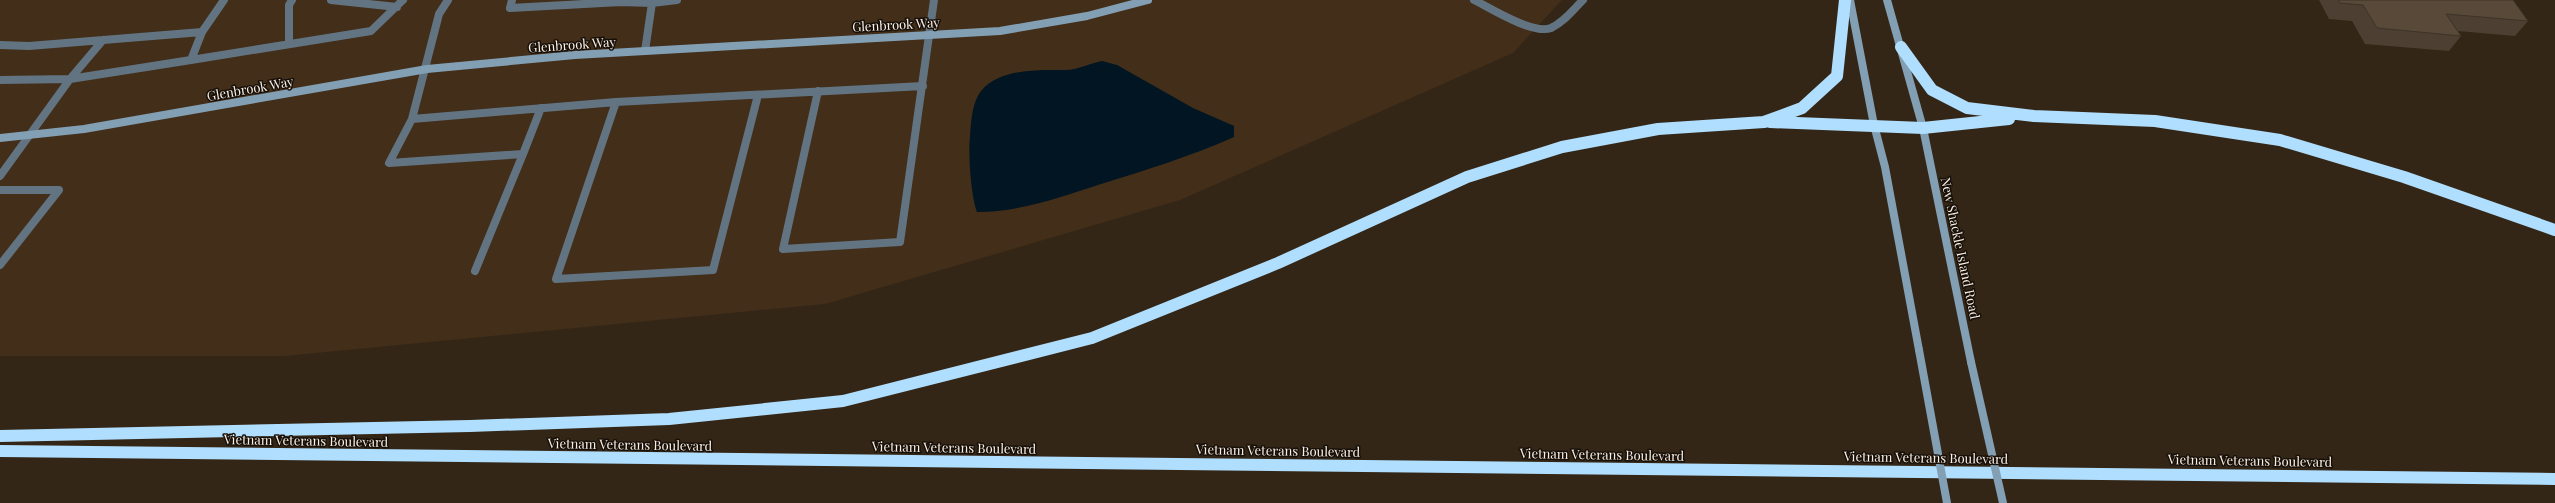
<svg xmlns="http://www.w3.org/2000/svg" width="2555" height="503" font-family="'Playfair Display',serif">
	<style>
		.built { fill: #422e19 }
		.water { fill: #011522 }
		.lines { fill: none; stroke-linecap: round; stroke-linejoin: round }
		.lane { stroke: #627481; stroke-width: 8 }
		.secondary { stroke: #829fb3; stroke-width: 8 }
		.highway { stroke: #b0defe; stroke-width: 12 }
		.secondary-bridge { stroke: #829fb3; stroke-width: 8 }
		.wall { fill: #4d3f31 }
		.building { fill: #594939; stroke: #3e3328 }
		.labels { text-anchor: middle; dominant-baseline: central; stroke-width: 3; stroke-linejoin: round; paint-order: stroke }
		.street-label { font-size: 13px; fill: #faf0e6; stroke: #171009 }
	</style>
	<rect width="100%" height="100%" fill="#342616"/>
	<path class="built" d="M0 0H1562L1513 53 1180 200 825 304 285 356H0Z"/>
	<path class="water" d="M1102 61 1117 65 1193 108 1234 126V137C1191 156 1146 170 1101 184 1061 197 1020 212 977 212 971 196 968 154 970 137 971 122 972 101 982 90 1001 68 1041 70 1066 70 1077 70 1091 63 1102 61Z"/>
	<g class="lines">
		<path class="lane" d="M331 0 397 7
			M448 0 439 14 412 119 616 102
			M512 0 510 8 621 2 652 3 645 51
			M1474 0C1490 8 1533 35 1551 28 1564 22 1573 10 1583 0
			M652 3 677 0
			M289 42V5L292 0
			M0 45 29 46 202 32
			M191 60 371 31 403 0
			M70 79 191 60 202 32 224 0
			M70 79 103 40
			M0 80 70 79 0 176
			M818 91 783 249 900 242 934 0
			M758 95 713 270 556 279 616 102 923 86
			M412 119 389 163 523 154 475 271
			M523 154 541 108
			M0 190H59L0 265"/>
		<path class="secondary" d="M1850 0 1874 125 1885 167 1919 350
			M1887 0 1923 128 1971 362
			M0 138 84 129 427 69 575 55 1000 31 1087 16 1148 0"/>
		<path class="highway" d="M1901 47 1932 90 1967 108 2034 116 2155 121 2280 140 2404 177 2555 230
			M1770 122 1923 128 2009 119
			M0 436 470 426 669 419 843 401 1092 338 1278 263 1467 177 1562 147 1658 129 1764 122 1802 108 1837 76 1845 0
			M0 451 2555 479"/>
		<path class="secondary-bridge" d="M1919 350 1947 503
			M1971 362 2003 503"/>
	</g>
	<path class="wall" d="M2319 0H2513L2528 21 2515 36 2458 31 2461 36 2449 51 2365 44 2352 21 2329 19Z"/>
	<path class="building" d="M2338 0H2513L2528 21 2446 14 2461 36 2377 28 2363 5 2340 3Z"/>
	<g class="labels">
		<g class="street-label">
			<text transform="translate(896 24) rotate(-3)">Glenbrook Way</text>
			<text transform="translate(572 44) rotate(-4)">Glenbrook Way</text>
			<text transform="translate(250 88) rotate(-10)">Glenbrook Way</text>
			<text transform="translate(1961 248) rotate(78)">New Shackle Island Road</text>
			<text transform="translate(306 440) rotate(1)">Vietnam Veterans Boulevard</text>
			<text transform="translate(630 444) rotate(1)">Vietnam Veterans Boulevard</text>
			<text transform="translate(954 447) rotate(1)">Vietnam Veterans Boulevard</text>
			<text transform="translate(1278 450) rotate(1)">Vietnam Veterans Boulevard</text>
			<text transform="translate(1602 454) rotate(1)">Vietnam Veterans Boulevard</text>
			<text transform="translate(1926 457) rotate(1)">Vietnam Veterans Boulevard</text>
			<text transform="translate(2250 460) rotate(1)">Vietnam Veterans Boulevard</text>
		</g>
	</g>
</svg>
